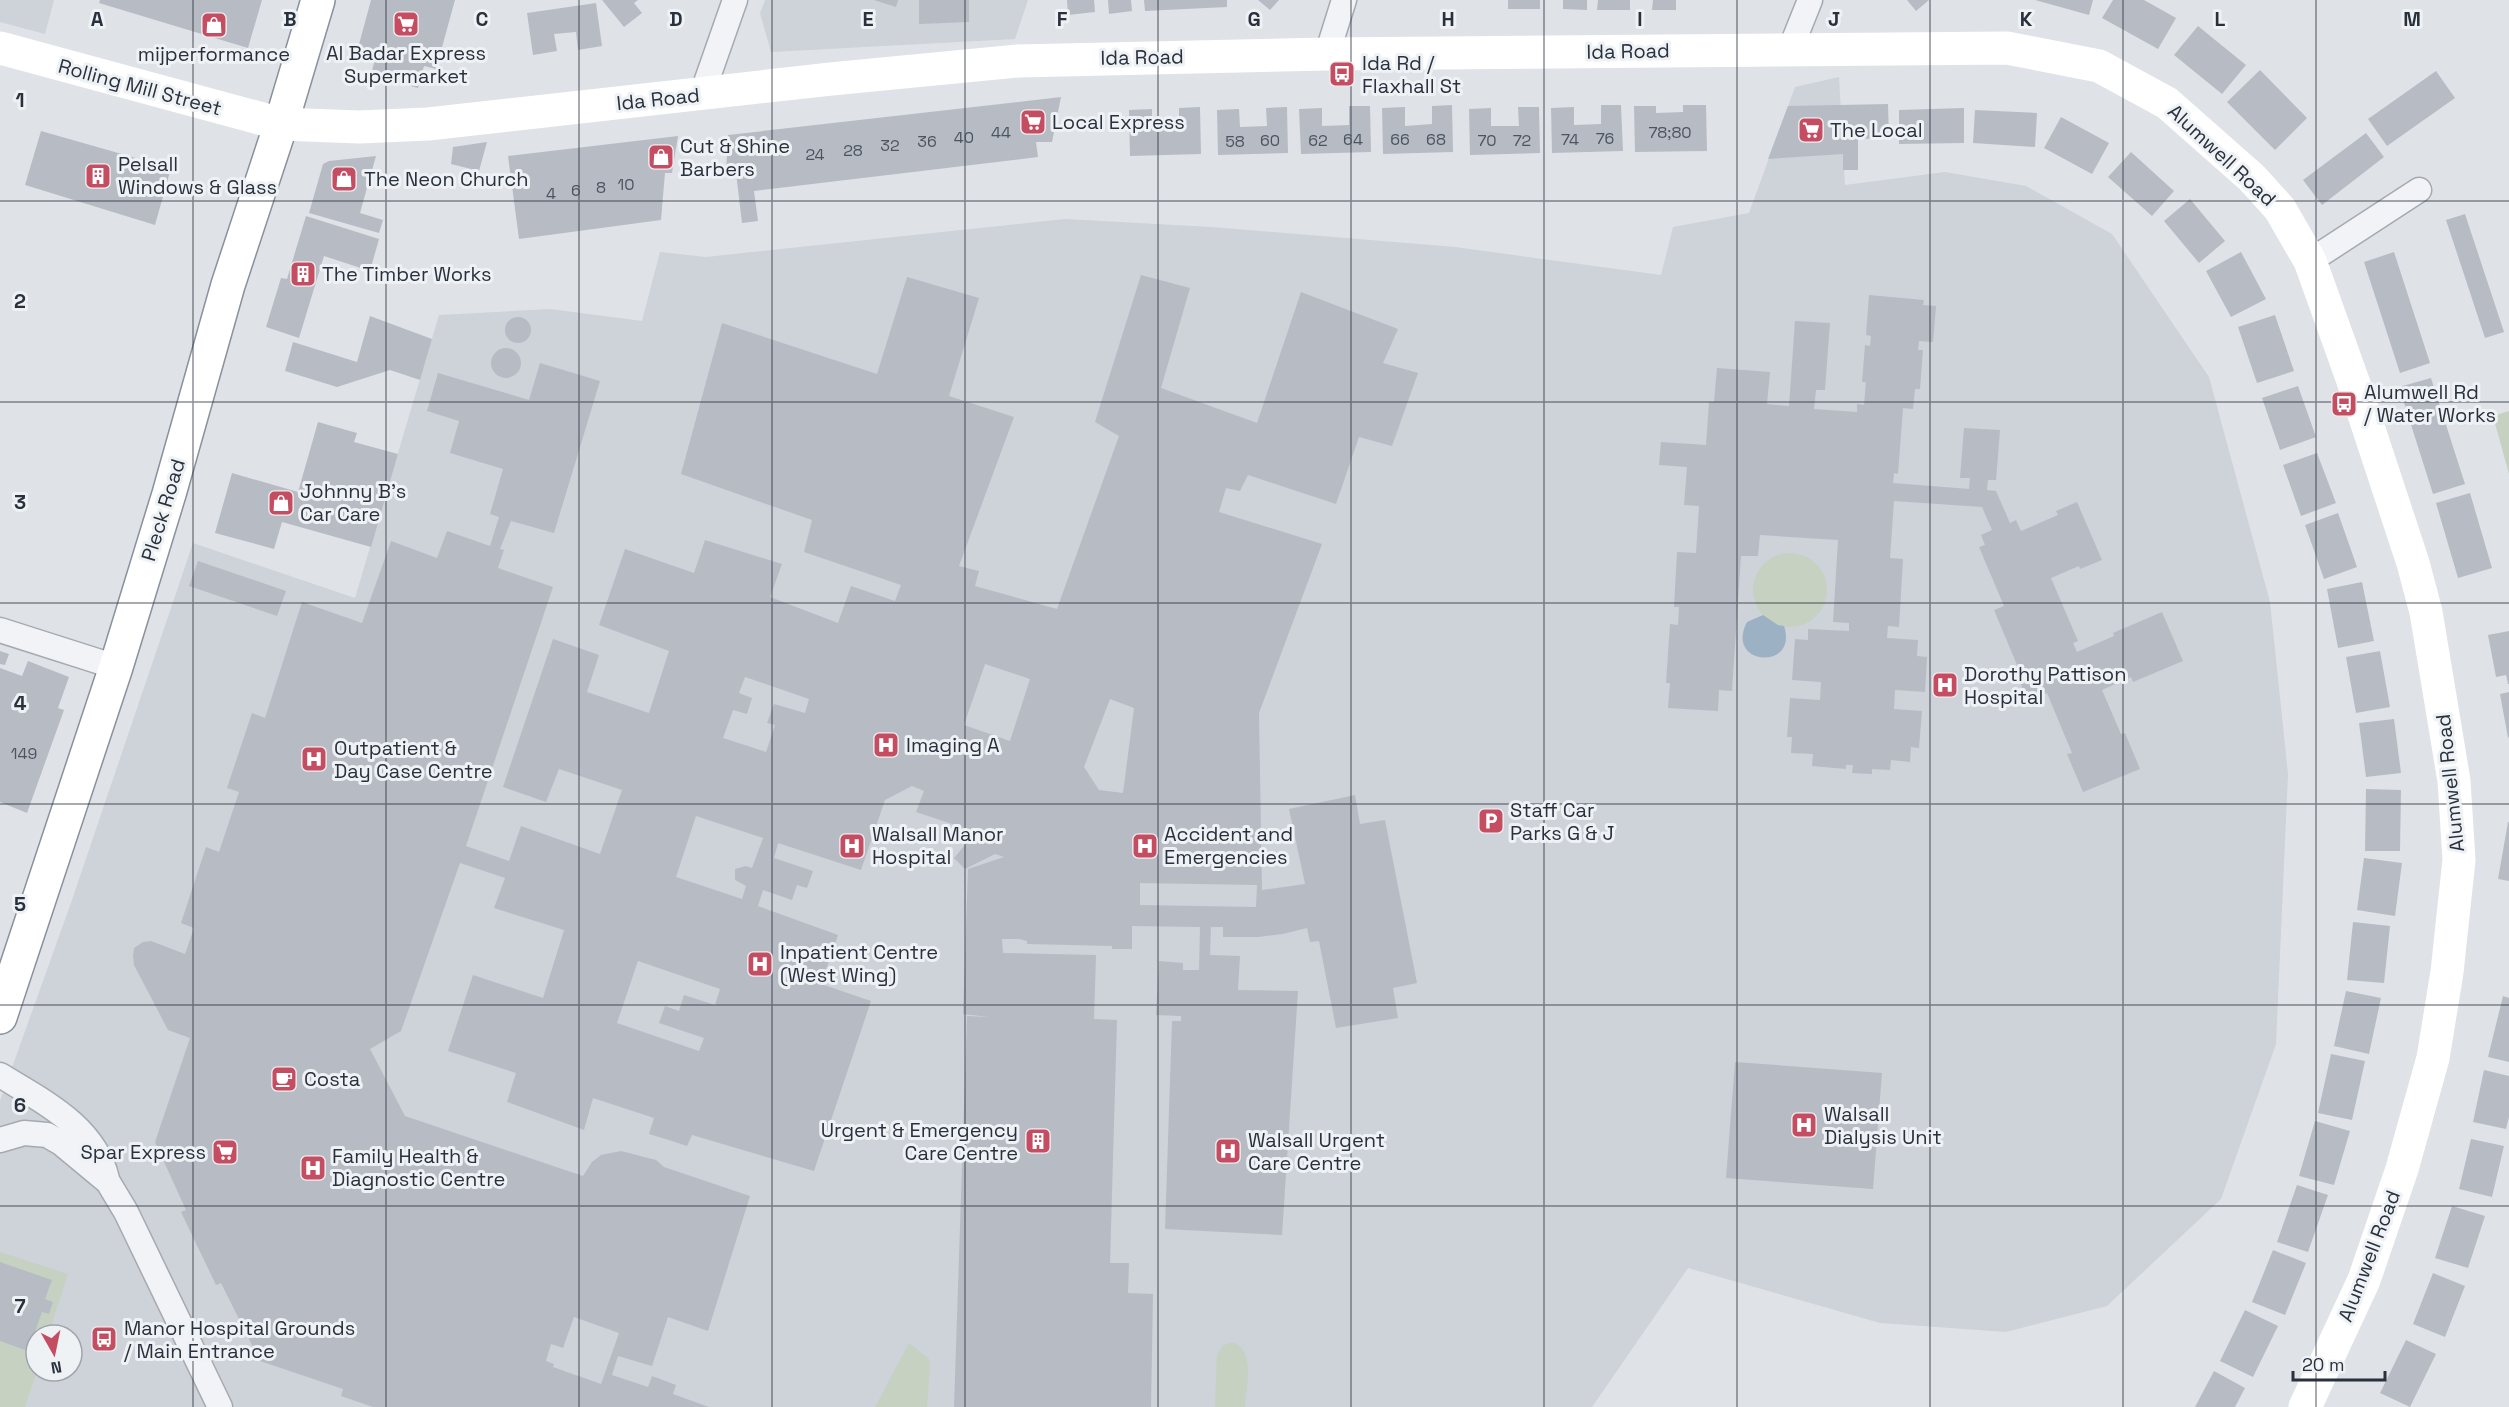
<svg xmlns="http://www.w3.org/2000/svg" width="2509" height="1407" font-family="'Space Grotesk',sans-serif">
	<style>
		.built { fill: #ced2d9; fill-rule: evenodd }
		.green { fill: #c6d1c1 }
		.water { fill: #9db1c5 }
		.building { fill: #b7bcc4; fill-rule: evenodd }
		.lines { fill: none; stroke-linecap: round; stroke-linejoin: round }
		.street-casing { stroke: #a5aab1; stroke-width: 27 }
		.highway-casing { stroke: #88919d; stroke-width: 36 }
		.street { stroke: #f2f3f6; stroke-width: 24 }
		.secondary { stroke: #fff; stroke-width: 33 }
		.highway { stroke: #fff; stroke-width: 33 }
		.grid { fill: none; stroke: #29313e; stroke-width: 1.5; stroke-opacity: 0.55 }
		.labels { text-anchor: middle; dominant-baseline: central; stroke-width: 6; stroke-linejoin: round; paint-order: stroke }
		.number-label { font-size: 16px; fill: #4c5460 }
		.street-label { font-size: 20px; fill: #29313e; stroke: #eff2f5 }
		.poi-label { font-size: 20px; fill: #29313e; stroke: #eff2f5; text-anchor: start }
		.grid-label { font-size: 20px; text-anchor: middle; font-weight: bold; fill: #29313e; stroke: #eff2f5; stroke-width: 6; stroke-linejoin: round; paint-order: stroke }
	</style>
	<rect width="100%" height="100%" fill="#dfe3e7"/>
	<path class="built" d="M0 0H54L45 34 0 22Z
		M765 0H1028L1015 39 771 52 760 13Z
		M1839 77 1845 185 1945 172 2026 186 2112 234 2209 377 2270 602 2288 774 2276 1044 2221 1199 2107 1306 2006 1332 1880 1323 1688 1268 1592 1407H0V1101L72 900 193 543 355 598 439 315 550 309 642 321 660 252 706 257 1065 219 1211 227 1455 247 1661 275 1673 227 1749 213 1795 87ZM36 1335H72V1371H36Z"/>
	<path class="green" d="M2509 411V474L2493 416Z
		M1753 590a37 37 0 1 1 74 0a37 37 0 1 1-74 0Z
		M0 1252 68 1274 48 1335H36L37 1371 25 1407H0Z
		M1232 1342C1256 1349 1246 1388 1245 1407H1215L1217 1355 1222 1346Z
		M909 1343 929 1359 930 1367 927 1407H875Z"/>
	<path class="water" d="M1763 615 1778 625 1784 626C1799 671 1724 666 1747 622Z"/>
	<path class="building" d="M100 0H262L248 48 99 3Z
		M371 0H455L436 69 424 66 418 88 371 76 376 53 358 48Z
		M602 0H638L634 3 642 13 624 27Z
		M874 0H898L896 7Z
		M919 0H969V22L919 24Z
		M1067 0H1094L1095 12 1068 15Z
		M1108 0H1131L1132 11 1109 14Z
		M1144 0H1227V7L1145 11Z
		M1258 0H1279L1270 10Z
		M1508 0H1540V9H1508Z
		M1563 0H1587V10L1563 9Z
		M1598 0H1630V10H1597Z
		M1653 0H1676V10H1652Z
		M1907 0H1929L1916 11Z
		M2035 0H2093L2089 15Z
		M2113 0H2144L2176 18 2158 49 2102 18Z
		M596 3 602 46 578 50 576 32 554 34 557 51 533 55 527 13Z
		M2198 26 2246 65 2222 94 2174 55Z
		M2260 70 2307 118 2275 150 2227 102Z
		M2436 71 2455 98 2387 146 2368 119Z
		M1061 97 1052 142H1036L1038 157 754 191 758 221 742 223 736 173 726 174 728 135Z
		M1888 104 1889 138 1858 139V170H1843V154L1768 159 1788 106Z
		M1452 105 1453 152 1383 154 1382 108 1405 107V126L1432 124V106Z
		M1601 105H1621L1623 151 1552 153 1551 108 1574 107V125L1601 124Z
		M1683 105H1706L1707 151 1635 152 1634 106H1656V113L1683 112Z
		M1349 106H1370L1371 152 1301 154 1299 109 1322 108V126L1349 125Z
		M1200 107 1201 154 1130 156 1129 110 1152 109V128L1179 127V108Z
		M1287 107 1288 153 1218 155 1217 110 1239 109 1240 127 1267 126 1266 108Z
		M1518 107H1539L1540 153 1470 155 1469 109 1491 108V126H1519Z
		M1964 108V143L1899 144V110Z
		M1975 110 2037 113 2035 147 1973 143Z
		M2061 117 2109 143 2092 174 2044 148Z
		M41 131 171 168 155 225 25 185Z
		M2366 133 2384 157 2322 205 2303 180Z
		M678 136 672 173H665L661 220 519 239 508 156Z
		M487 142 479 171 451 164 453 147Z
		M2131 152 2174 191 2152 216 2108 177Z
		M376 156 360 213 383 220 379 233 309 213 323 164 329 161Z
		M2190 199 2225 241 2199 263 2164 221Z
		M2465 214 2504 332 2485 338 2446 220Z
		M306 216 379 239 370 271 324 256 299 338 266 327 281 278 287 279Z
		M2241 252 2266 299 2231 317 2206 271Z
		M2394 252 2430 363 2400 373 2364 262Z
		M1141 275 1190 288 1161 388 1257 423 1301 292 1398 329 1383 363 1418 373 1392 446 1359 437 1336 504 1248 475 1240 491 1226 488 1219 512 1322 544 1259 713 1262 890 1305 884 1289 809 1355 795 1360 824 1385 820 1417 983 1393 988 1398 1018 1336 1028 1319 941 1310 942 1307 928 1283 934 1258 937H1223V927H1211L1210 955 1240 956 1238 990 1298 991 1282 1235 1165 1229 1172 1021H1181V1016L1156 1015 1159 961 1183 963V970H1199L1200 927 1132 926V949H1112V946L1027 944V941L1019 939H1002L1003 953 1096 955 1094 1019 1117 1020 1110 1263H1129L1128 1293 1153 1294 1151 1407H954L967 1016 989 1017 963 1014 968 869 1004 857 995 854 965 869 954 858 976 832 916 812 924 791 912 786 885 800 861 870 778 843 774 858 813 871 807 888 797 885 792 900 763 890 758 906 838 935 821 984 871 1001 814 1171 692 1135 687 1146 672 1141 649 1134 654 1118 593 1098 584 1130 507 1102 516 1073 448 1051 473 975 543 998 564 930 494 908 505 878 460 863 401 1031 370 1049 405 1116 583 1176 592 1162 601 1155 621 1151 656 1160 664 1167 750 1196 708 1331 668 1317 652 1366 618 1356 612 1375 648 1387 652 1376 676 1385 673 1394 709 1407H373L341 1396 343 1389 260 1361 221 1283 216 1285 181 1212 186 1210 155 1142 190 1038 168 1030 134 965 133 956 134 948 143 942 151 941 185 954 194 928 181 923 206 847 219 852 239 792 227 788 252 713 265 718 302 602 362 623 391 541 437 558 447 531 490 546 499 517 490 514 503 469 450 453 459 421 427 411 438 373 529 400 540 363 600 381 554 533 511 521 500 549 504 550 498 568 553 587 466 846 509 861 521 826 600 854 622 790 559 769 546 802 503 787 553 639 599 655 587 692 649 713 669 651 599 625 625 549 694 573 705 540 782 564 770 597 838 623 851 586 895 601 901 585 804 552 812 520 681 474 722 323 877 374 907 277 979 298 949 396 1014 417 959 566 979 571 975 586 1057 609 1119 436 1095 422ZM985 664 1030 679 1010 741 964 725ZM745 677 809 699 805 713 774 704 767 723 775 725 766 752 723 738 733 710 747 714 752 698 739 693ZM1110 699 1134 708 1123 793 1099 790 1084 767ZM696 816 763 838 752 868 746 866 735 869V880L746 886 742 899 676 877ZM1140 883 1257 885 1256 907 1140 905ZM638 961 720 989 715 1005 684 995 679 1011 665 1006 659 1023 704 1038 699 1051 617 1023ZM574 1317 619 1333 601 1384 553 1367 554 1364 546 1361 551 1344 563 1348Z
		M1869 295 1924 300 1923 305 1936 306 1933 342 1919 341 1918 350H1923L1920 389H1915L1913 409 1903 408 1898 474 1894 473 1893 483 1969 489 1970 478H1960L1964 428 2000 430 1996 480H1988L1987 490 1996 491 2010 523 2016 520 2021 531 2058 515 2056 511 2077 502 2102 560 2080 569 2079 566 2051 578 2078 641 2073 643 2077 652 2114 636 2113 633 2162 612 2183 661 2133 682 2131 677 2102 690 2121 734 2125 733 2140 769 2083 792 2067 754 2072 753 2047 693 2028 701 2013 666 2017 665 1994 610 2004 606 1979 547 1985 545 1981 535 1992 530 1982 507 1894 501 1890 558 1903 559 1899 627 1888 626 1887 638 1918 640 1917 656 1927 657 1925 692 1895 690 1894 709 1922 711 1919 748 1911 747 1910 762 1891 760 1890 770 1872 769V774L1852 773 1853 765H1846V769L1812 766 1813 754 1791 753 1792 737H1787L1790 698 1820 700 1821 682 1792 680 1795 639 1808 640V629L1849 631V623L1833 622 1838 540 1760 535 1758 556H1741L1732 691 1719 690 1718 711 1668 708 1670 683H1666L1670 624 1678 625 1679 607H1674L1677 552 1696 553 1699 506 1684 505 1687 467 1659 465 1661 442 1706 445 1709 402H1714L1717 368 1770 372 1767 404 1789 406 1795 321 1830 323 1825 390H1816L1814 409 1857 412V404L1864 405 1866 382H1862L1865 345 1870 346 1871 336 1866 335Z
		M2275 315 2294 371 2257 383 2238 327Z
		M370 316 432 339 420 380 390 370 337 387 285 371 293 342 357 362Z
		M505 330a13 13 0 1 1 26 0a13 13 0 1 1-26 0Z
		M491 363a15 15 0 1 1 30 0a15 15 0 1 1-30 0Z
		M2431 378 2465 484 2433 494 2399 387Z
		M2298 386 2316 437 2280 450 2262 398Z
		M318 422 357 433 354 442 398 454 371 547 282 522 274 549 215 533 232 473 298 492Z
		M2317 453 2336 503 2301 516 2283 465Z
		M2470 493 2492 568 2458 578 2436 503Z
		M2338 513 2357 567 2324 579 2305 525Z
		M198 561 286 591 277 616 189 586Z
		M2362 582 2374 641 2338 648 2327 589Z
		M2509 631V684H2508L2506 675 2496 677 2488 635Z
		M0 651 9 654 5 665 0 664Z
		M2380 651 2390 707 2356 713 2346 657Z
		M28 661 69 677 58 708 64 710 27 813 0 802V668L22 676Z
		M2509 692V737L2508 738 2500 694Z
		M2394 719 2401 773 2366 777 2359 723Z
		M2366 789 2401 790 2400 851H2365Z
		M2508 822H2509V881L2498 879Z
		M2364 858 2402 863 2395 916 2357 910Z
		M2353 922 2390 926 2384 983 2347 980Z
		M2346 991 2381 998 2369 1054 2334 1046Z
		M2503 996 2509 998V1062L2488 1057Z
		M2331 1054 2365 1061 2352 1120 2318 1113Z
		M1735 1062 1882 1073 1873 1189 1726 1178Z
		M2484 1070 2509 1076V1117L2506 1129 2473 1122Z
		M2315 1121 2350 1131 2334 1185 2299 1176Z
		M2471 1139 2504 1146 2492 1197 2459 1189Z
		M2297 1185 2328 1195 2308 1252 2277 1242Z
		M2452 1206 2485 1216 2468 1268 2435 1258Z
		M2273 1250 2306 1263 2285 1315 2252 1302Z
		M0 1262 52 1280 45 1299 53 1302 49 1314 42 1312 28 1351 0 1341Z
		M2433 1273 2465 1286 2445 1337 2413 1324Z
		M2245 1310 2278 1326 2253 1377 2220 1361Z
		M2406 1340 2436 1354 2410 1407 2380 1393Z
		M2214 1371 2245 1388 2235 1407H2195Z"/>
	<g class="lines">
		<g class="street-casing">
			<path id="street" d="M1790 50 1810 0
				M1327 54 1344 0
				M702 94 735 0
				M2310 261 2419 190
				M0 630 116 667
				M0 1075C42 1101 95 1126 107 1179
				M0 1140 24 1133 47 1135 61 1143 108 1182 126 1212 220 1407"/>
		</g>
		<g class="highway-casing">
			<path id="highway" d="M0 1017 116 667 169 494 228 285 281 124 318 0"/>
		</g>
		<use href="#street" class="street"/>
		<path class="secondary" d="M0 48 281 124 359 127 428 124 831 79 1018 61 1327 54 2007 48 2099 66 2167 103 2252 178 2280 209 2310 261 2353 381 2413 563 2426 612 2454 781 2459 860 2447 972 2433 1058 2402 1169 2364 1280 2305 1407"/>
		<use href="#highway" class="highway"/>
	</g>
	<path class="grid" d="M193 0V1407M386 0V1407M579 0V1407M772 0V1407M965 0V1407M1158 0V1407M1351 0V1407M1544 0V1407M1737 0V1407M1930 0V1407M2123 0V1407M2316 0V1407M0 201H2509M0 402H2509M0 603H2509M0 804H2509M0 1005H2509M0 1206H2509"/>
	<defs>
		<g id="supermarket-square" transform="scale(1.35)"><rect x="-9" y="-9" width="18" height="18" rx="4" fill="#c44d62" stroke="#eff2f5"/><path d="M-6-5.5h2.5l.6 2H6L4.5 2H-2.5L-4.4-4H-6ZM-1.5 3.2a1.3 1.3 0 1 0 .1 0ZM3 3.2a1.3 1.3 0 1 0 .1 0Z" fill="#fff"/></g>
		<g id="shop-square" transform="scale(1.35)"><rect x="-9" y="-9" width="18" height="18" rx="4" fill="#c44d62" stroke="#eff2f5"/><path d="M-5-2.5h2.3a2.7 3.5 0 0 1 5.4 0H5L5.5 6h-11ZM-1.5-2.5h3a1.5 2.3 0 0 0-3 0Z" fill="#fff"/></g>
		<g id="bus-square" transform="scale(1.35)"><rect x="-9" y="-9" width="18" height="18" rx="4" fill="#c44d62" stroke="#eff2f5"/><path d="M-5-6H5V4H4V6H2V4H-2V6H-4V4H-5ZM-3.5-4V0h7V-4ZM-3.5 1.2v1.5H-2V1.2ZM2 1.2v1.5H3.5V1.2Z" fill="#fff"/></g>
		<g id="building-square" transform="scale(1.35)"><rect x="-9" y="-9" width="18" height="18" rx="4" fill="#c44d62" stroke="#eff2f5"/><path d="M-4-6H4V6H1V3H-1V6H-4ZM-2.5-4.3h1.7v1.8h-1.7ZM.8-4.3h1.7v1.8H.8ZM-2.5-1h1.7V.8h-1.7ZM.8-1h1.7V.8H.8Z" fill="#fff"/></g>
		<g id="hospital-square" transform="scale(1.35)"><rect x="-9" y="-9" width="18" height="18" rx="4" fill="#c44d62" stroke="#eff2f5"/><path d="M-5-5h3v3.5h4V-5h3V5h-3V1.5h-4V5h-3Z" fill="#fff"/></g>
		<g id="parking-square" transform="scale(1.35)"><rect x="-9" y="-9" width="18" height="18" rx="4" fill="#c44d62" stroke="#eff2f5"/><path d="M-3.5-5.5H1a3.5 3.5 0 0 1 0 7H-1V5.5H-3.5ZM-1-3.4V-.6H.8a1.4 1.4 0 0 0 0-2.8Z" fill="#fff"/></g>
		<g id="cafe-square" transform="scale(1.35)"><rect x="-9" y="-9" width="18" height="18" rx="4" fill="#c44d62" stroke="#eff2f5"/><path d="M-5.5-4.5H6V0H3Q3 3.5 0 3.5H-2.5Q-5.5 3.5-5.5 0ZM3-3.2v2h1.7v-2ZM-6 4.5H4V6H-6Z" fill="#fff"/></g>
	</defs>
	<g fill-rule="evenodd">
		<use href="#supermarket-square" x="406" y="24"/>
		<use href="#shop-square" x="214" y="25"/>
		<use href="#bus-square" x="1342" y="74"/>
		<use href="#supermarket-square" x="1033" y="122"/>
		<use href="#supermarket-square" x="1811" y="130"/>
		<use href="#shop-square" x="661" y="157"/>
		<use href="#building-square" x="98" y="176"/>
		<use href="#shop-square" x="344" y="179"/>
		<use href="#building-square" x="303" y="274"/>
		<use href="#bus-square" x="2344" y="404"/>
		<use href="#shop-square" x="281" y="503"/>
		<use href="#hospital-square" x="1945" y="685"/>
		<use href="#hospital-square" x="886" y="745"/>
		<use href="#hospital-square" x="314" y="759"/>
		<use href="#parking-square" x="1491" y="821"/>
		<use href="#hospital-square" x="852" y="846"/>
		<use href="#hospital-square" x="1145" y="846"/>
		<use href="#hospital-square" x="760" y="964"/>
		<use href="#cafe-square" x="284" y="1079"/>
		<use href="#hospital-square" x="1804" y="1125"/>
		<use href="#building-square" x="1038" y="1141"/>
		<use href="#hospital-square" x="1228" y="1151"/>
		<use href="#supermarket-square" x="225" y="1152"/>
		<use href="#hospital-square" x="313" y="1168"/>
		<use href="#bus-square" x="104" y="1339"/>
	</g>
	<g class="labels">
		<g class="number-label">
			<text x="1001" y="132">44</text>
			<text x="1670" y="132">78;80</text>
			<text x="964" y="137">40</text>
			<text x="1605" y="138">76</text>
			<text x="1353" y="139">64</text>
			<text x="1400" y="139">66</text>
			<text x="1436" y="139">68</text>
			<text x="1570" y="139">74</text>
			<text x="1270" y="140">60</text>
			<text x="1318" y="140">62</text>
			<text x="1487" y="140">70</text>
			<text x="1522" y="140">72</text>
			<text x="927" y="141">36</text>
			<text x="1235" y="141">58</text>
			<text x="890" y="145">32</text>
			<text x="853" y="150">28</text>
			<text x="815" y="154">24</text>
			<text x="626" y="184">10</text>
			<text x="601" y="187">8</text>
			<text x="576" y="190">6</text>
			<text x="551" y="193">4</text>
			<text x="24" y="753">149</text>
		</g>
		<g class="street-label">
			<text transform="translate(1628 51) rotate(-1)">Ida Road</text>
			<text transform="translate(1142 57) rotate(-1)">Ida Road</text>
			<text transform="translate(140 87) rotate(15)">Rolling Mill Street</text>
			<text transform="translate(658 99) rotate(-6)">Ida Road</text>
			<text transform="translate(2222 155) rotate(43)">Alumwell Road</text>
			<text transform="translate(163 510) rotate(-73)">Pleck Road</text>
			<text transform="translate(2450 783) rotate(-96)">Alumwell Road</text>
			<text transform="translate(2369 1256) rotate(-69)">Alumwell Road</text>
		</g>
		<g class="poi-label">
			<text x="406" y="53" text-anchor="middle">Al Badar Express<tspan x="406" dy="23">Supermarket</tspan></text>
			<text x="214" y="54" text-anchor="middle">mijperformance</text>
			<text x="1362" y="63">Ida Rd /<tspan x="1362" dy="23">Flaxhall St</tspan></text>
			<text x="1052" y="122">Local Express</text>
			<text x="1830" y="130">The Local</text>
			<text x="680" y="146">Cut &amp; Shine<tspan x="680" dy="23">Barbers</tspan></text>
			<text x="118" y="164">Pelsall<tspan x="118" dy="23">Windows &amp; Glass</tspan></text>
			<text x="364" y="179">The Neon Church</text>
			<text x="322" y="274">The Timber Works</text>
			<text x="2364" y="392">Alumwell Rd<tspan x="2364" dy="23">/ Water Works</tspan></text>
			<text x="300" y="491">Johnny B's<tspan x="300" dy="23">Car Care</tspan></text>
			<text x="1964" y="674">Dorothy Pattison<tspan x="1964" dy="23">Hospital</tspan></text>
			<text x="906" y="745">Imaging A</text>
			<text x="334" y="748">Outpatient &amp;<tspan x="334" dy="23">Day Case Centre</tspan></text>
			<text x="1510" y="810">Staff Car<tspan x="1510" dy="23">Parks G &amp; J</tspan></text>
			<text x="872" y="834">Walsall Manor<tspan x="872" dy="23">Hospital</tspan></text>
			<text x="1164" y="834">Accident and<tspan x="1164" dy="23">Emergencies</tspan></text>
			<text x="780" y="952">Inpatient Centre<tspan x="780" dy="23">(West Wing)</tspan></text>
			<text x="304" y="1079">Costa</text>
			<text x="1824" y="1114">Walsall<tspan x="1824" dy="23">Dialysis Unit</tspan></text>
			<text x="1018" y="1130" text-anchor="end">Urgent &amp; Emergency<tspan x="1018" dy="23">Care Centre</tspan></text>
			<text x="1248" y="1140">Walsall Urgent<tspan x="1248" dy="23">Care Centre</tspan></text>
			<text x="206" y="1152" text-anchor="end">Spar Express</text>
			<text x="332" y="1156">Family Health &amp;<tspan x="332" dy="23">Diagnostic Centre</tspan></text>
			<text x="124" y="1328">Manor Hospital Grounds<tspan x="124" dy="23">/ Main Entrance</tspan></text>
		</g>
	</g>
	<g class="grid-label">
		<text x="97" y="26">A</text>
		<text x="290" y="26">B</text>
		<text x="482" y="26">C</text>
		<text x="676" y="26">D</text>
		<text x="868" y="26">E</text>
		<text x="1062" y="26">F</text>
		<text x="1254" y="26">G</text>
		<text x="1448" y="26">H</text>
		<text x="1640" y="26">I</text>
		<text x="1834" y="26">J</text>
		<text x="2026" y="26">K</text>
		<text x="2220" y="26">L</text>
		<text x="2412" y="26">M</text>
		<text x="20" y="107">1</text>
		<text x="20" y="308">2</text>
		<text x="20" y="509">3</text>
		<text x="20" y="710">4</text>
		<text x="20" y="911">5</text>
		<text x="20" y="1112">6</text>
		<text x="20" y="1313">7</text>
	</g>
	<g transform="translate(54 1353) rotate(171)"><circle r="28" fill="#eff2f5" stroke="#a0a5ac" stroke-width="1.5"/>
	<path d="M0-4.5L10 22L0 15L-10 22Z" fill="#c44d62"/>
	<text y="-9" font-size="16" font-weight="bold" text-anchor="middle" fill="#29313e">N</text>
	</g>
	<path d="M2293 1371v9h92v-9" fill="none" stroke="#29313e" stroke-width="3"/>
	<text x="2302" y="1371" font-size="18" fill="#29313e" stroke="#eff2f5" stroke-width="4.5" paint-order="stroke">20 m</text>
</svg>
